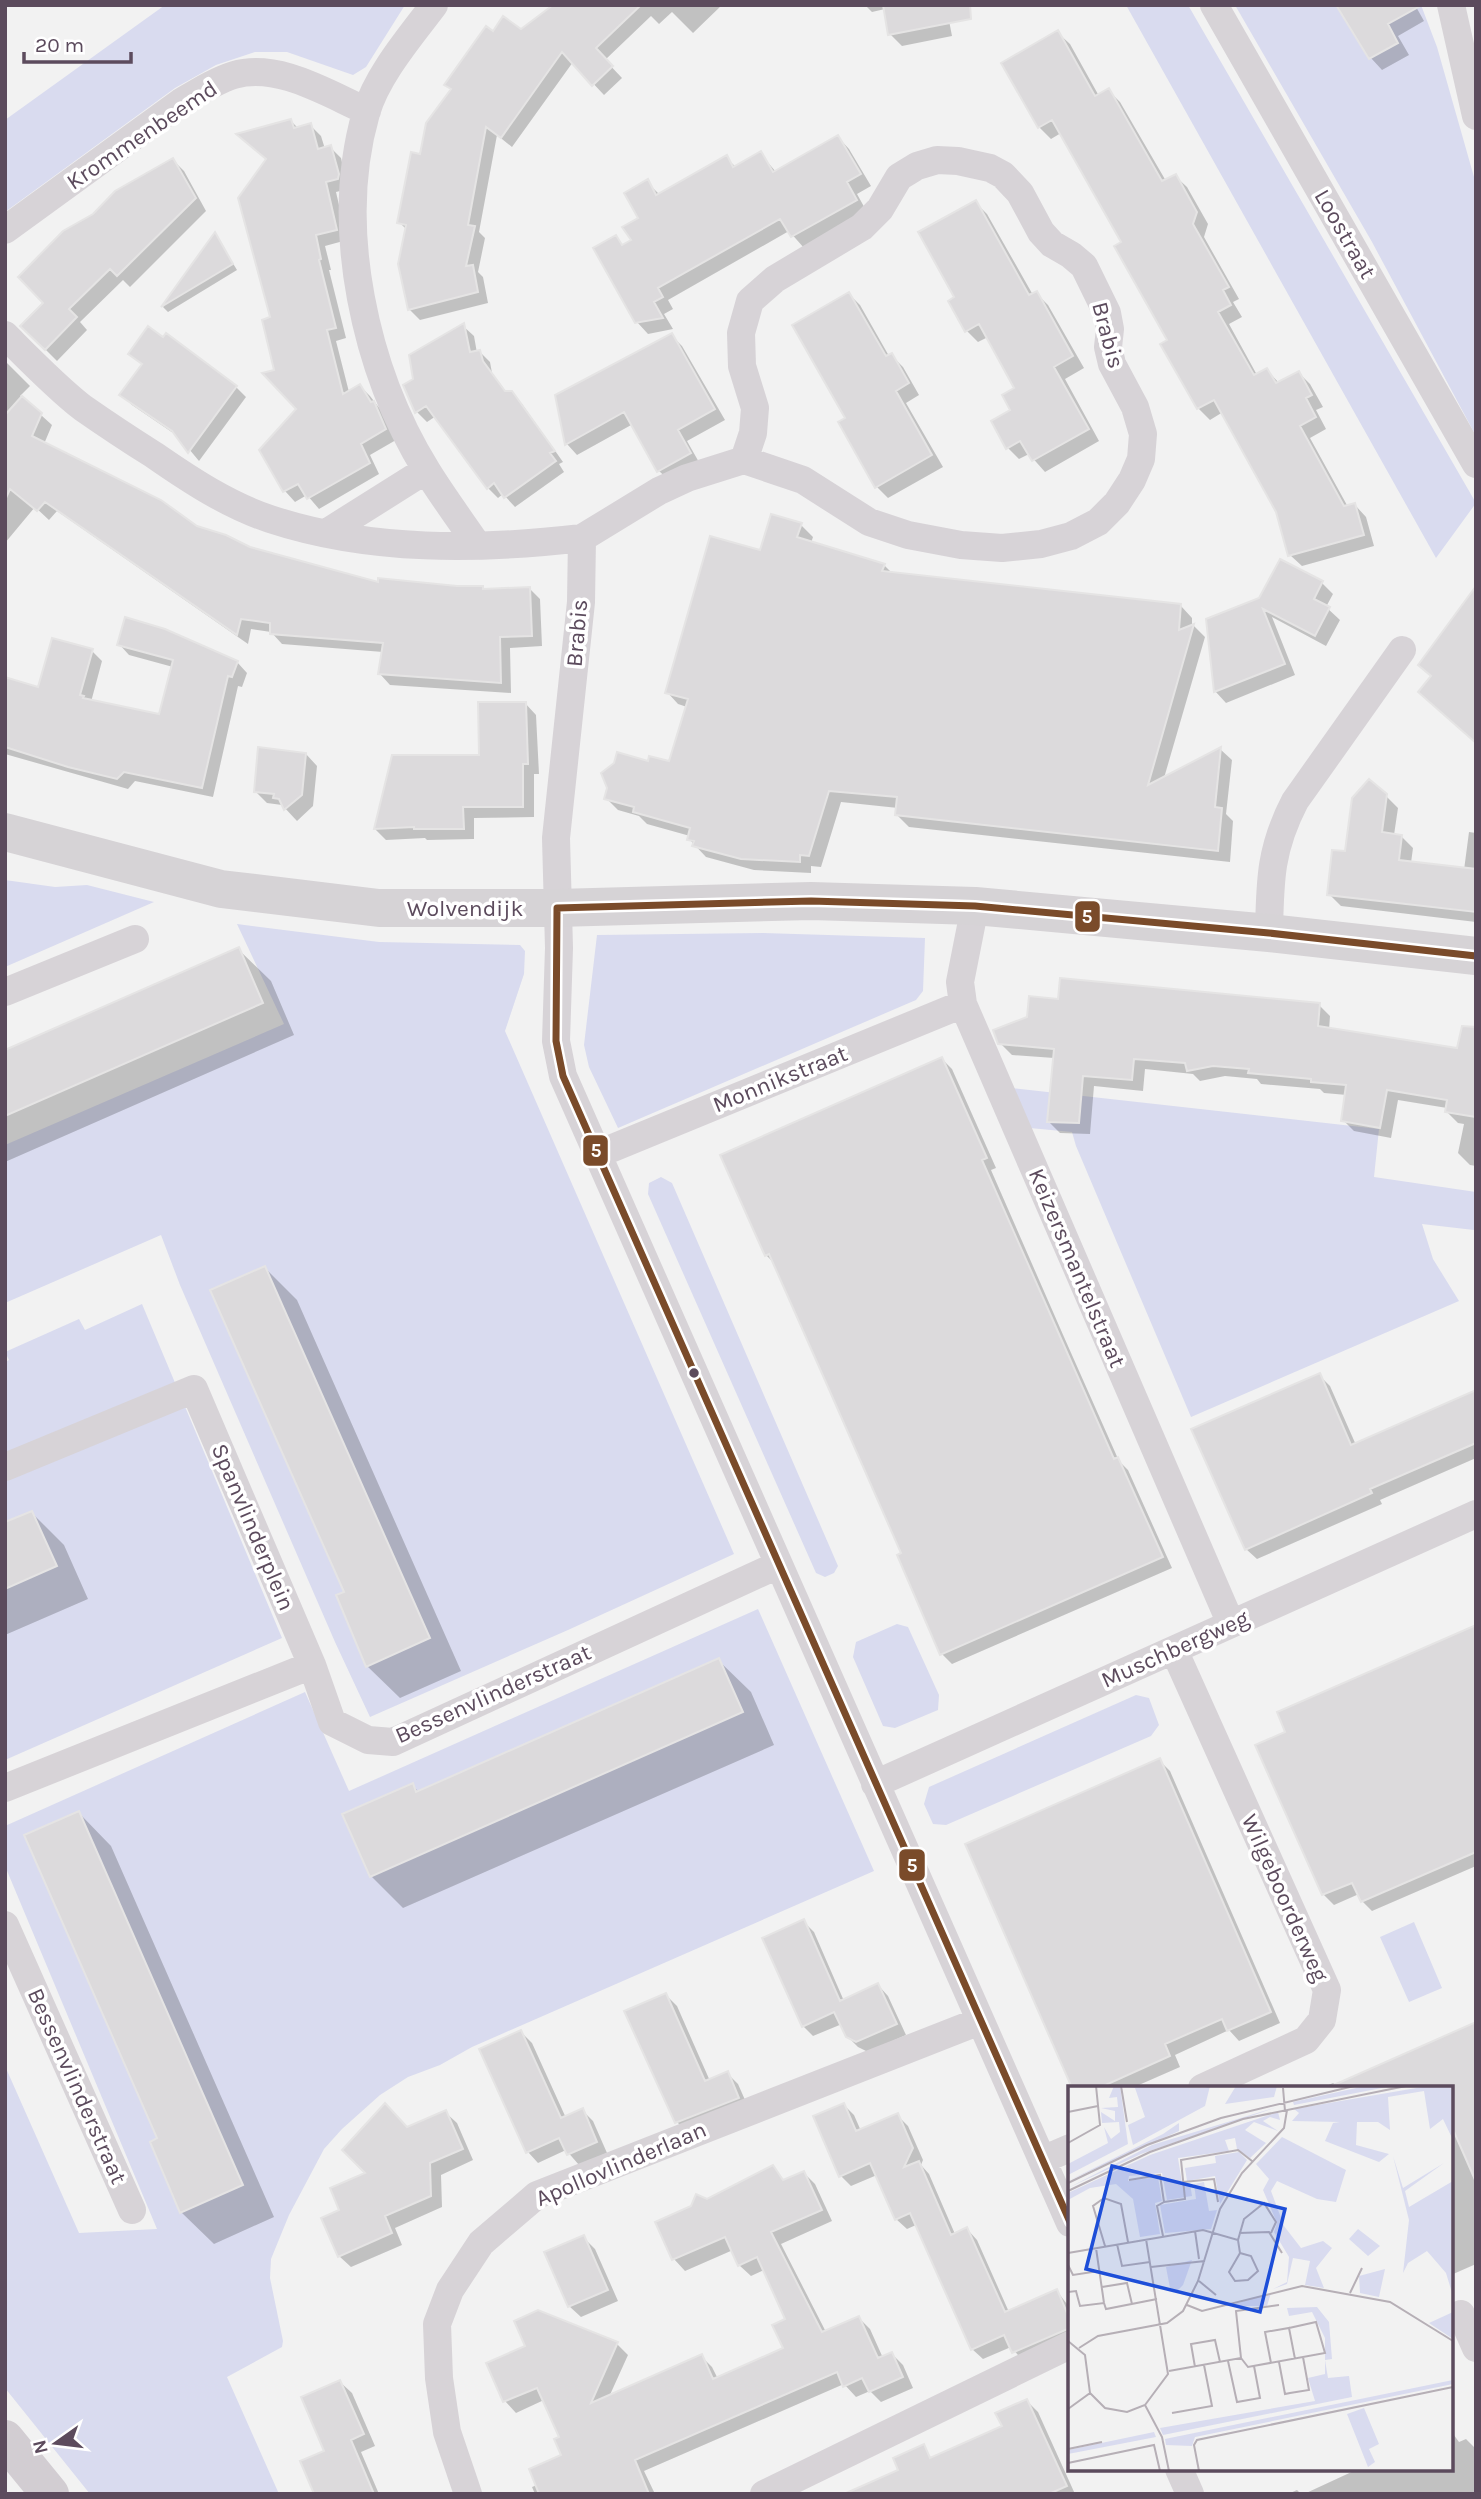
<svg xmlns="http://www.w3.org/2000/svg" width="1481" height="2499" font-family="Karla,sans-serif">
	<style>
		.green { fill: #d9dbef }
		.shadow { fill: #0003 }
		.building { fill: #dcdadc; stroke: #e5e4e4; stroke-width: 2 }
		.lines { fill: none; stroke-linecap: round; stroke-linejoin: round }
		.street { stroke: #d7d3d7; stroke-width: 28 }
		.secondary { stroke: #d6d3d6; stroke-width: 38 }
		.primary { stroke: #d2cdd2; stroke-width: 38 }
		.bus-1-casing { stroke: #fff; stroke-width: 12 }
		.bus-1 { stroke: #7a4b2a; stroke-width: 7 }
		.bus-dot { fill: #5c4b5d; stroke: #fff; stroke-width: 2.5 }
		.labels { text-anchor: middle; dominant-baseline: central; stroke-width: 7; stroke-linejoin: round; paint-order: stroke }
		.street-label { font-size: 23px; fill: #5c4b5d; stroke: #fff }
		.inset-road { fill: none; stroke: #b6afb6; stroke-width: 2 }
		.view { fill: #1d4ed8; fill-opacity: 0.15; stroke: #1d4ed8; stroke-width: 3.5 }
		.inset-edge { fill: none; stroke: #5c4b5d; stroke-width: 3.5 }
		.line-badge { stroke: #fff; stroke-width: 2.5 }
		.badge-label { font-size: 19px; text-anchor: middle; font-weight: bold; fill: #fff }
	</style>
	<rect width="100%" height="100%" fill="#f2f2f2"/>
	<path class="green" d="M165 5H405L366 67 353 75 287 52H255L216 65 175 88 5 212V120Z
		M1126 5H1188L1476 503 1436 558Z
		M1235 5H1421L1437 47 1476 184V436L1372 242Z
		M5 880 55 887 87 885 154 902 5 967Z
		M237 924 379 942 520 945 525 951 524 974 505 1031 734 1554 568 1630 370 1717 335 1642 180 1285 161 1235 5 1303V1145L284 1024Z
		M763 933 925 938 923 991 916 1000 618 1128 589 1067 584 1045 597 935Z
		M1002 1087 1379 1129 1374 1177 1476 1192 1474 1230 1422 1224 1433 1259 1459 1301 1191 1417 1076 1146 1072 1132 1019 1127Z
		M661 1177 672 1183 838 1566 834 1573 825 1577 816 1573 648 1194 649 1183Z
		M142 1304 282 1638 5 1760V1362L9 1360 5 1352 79 1319 85 1330Z
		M758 1609 874 1871 472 2047 440 2065 408 2077 380 2095 342 2129 324 2149 289 2215 271 2259 270 2278 283 2341 282 2347 227 2377 279 2494H90L5 2388V2066L79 2233 157 2229 5 1866V1826L305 1692 349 1791Z
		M897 1624 908 1627 939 1695 938 1710 895 1728 883 1726 853 1657 856 1642Z
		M1136 1695 1149 1698 1159 1725 1151 1736 946 1825 933 1824 924 1804 929 1787Z
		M1414 1922 1442 1988 1409 2002 1380 1937Z"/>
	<path class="shadow" d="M556 5H722L693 33 672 12 659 24 651 16 605 60 622 78 604 95 573 62 512 147 497 135 479 232 485 238 478 272 483 277 488 303 420 320 409 309 407 230 399 222 421 156 452 90 447 85 493 33 521 31Z
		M865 5H946L952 36 902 46 890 34 885 9 872 12Z
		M1339 5H1415L1424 21 1398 36 1409 55 1382 70 1371 58Z
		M1058 33 1070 44 1099 96 1108 90 1120 102 1166 181 1175 176 1187 187 1208 224 1204 237 1239 299 1233 302 1242 317 1229 324 1257 375 1267 370 1279 383 1299 373 1310 384 1323 407 1316 410 1326 429 1310 438 1348 507 1355 505 1366 517 1374 546 1302 566 1290 555 1277 511 1223 412 1210 420 1198 408 1124 242 1061 133 1051 139 1039 127Z
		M291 121 298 128 310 125 321 136 325 149 330 147 341 158 348 189 336 192 347 240 325 246 331 270H329L346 338 336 341 349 392 360 386 370 396 384 414 396 440 370 455 379 474 319 509 307 495 295 502 285 491 261 451 298 409 277 371 272 318 268 160Z
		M838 137 849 149 871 186 857 194 867 212 804 248 789 231 668 300 673 309 664 314 673 329 648 334 637 322 616 237 624 246 633 241 640 218 647 182 660 195 726 158 736 167 760 153 776 172Z
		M173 160 184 171 206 211 130 287 123 280 80 322 87 330 57 361 22 326 46 303 94 216Z
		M976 203 987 214 1033 295 1036 293 1048 305 1084 368 1065 379 1099 441 1045 472 1029 454 1019 459 1008 448 1017 388 988 337 978 342 967 331 957 298Z
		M215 234 237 270 168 312 163 307Z
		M849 294 860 305 889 356 891 355 903 367 919 395 906 403 943 467 888 498 877 487 847 419Z
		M463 326 474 336 477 353 480 352 490 362 492 373 507 393H512L522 404 563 462 559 464 564 472 515 507 503 494 498 498 488 488 436 416 427 422 417 412 415 380Z
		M671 335 682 346 725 420 687 441 700 464 670 481 659 471 633 424 577 455 567 444Z
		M130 353 236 387 246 397 199 461 179 437 132 405 122 395 143 365Z
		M5 361 30 386 20 396 52 425 44 444 196 527 250 549 379 585 482 588 485 590 529 588 540 599 542 646 510 648 511 693 390 685 380 674 383 652 282 644 271 632 251 629 248 644 57 511 49 520 35 507 5 543Z
		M801 525 813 537 811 543 884 565 893 574 1181 606 1192 618V624L1205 637 1164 778 1220 749 1232 760 1226 814 1233 821 1230 862 909 827 897 815 898 808 841 802 821 867 811 866V873L754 870 706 857 689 839 690 836 647 824 639 816 618 810 606 798 649 763H670L687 707 678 704 667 692 761 552Z
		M1322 583 1333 594 1326 607 1340 620 1326 646 1272 617 1295 675 1226 703 1215 691 1207 620Z
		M119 644 237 662 247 673 242 687 238 686 213 797 135 781 128 789 5 754V679L39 689 92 651 102 661 91 702 160 717 173 667 129 655Z
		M525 703 536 715 539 774H534V817L474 818V839L427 840 425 838 386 840 375 829 480 757Z
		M306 754 317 766 313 806 297 821 282 805 267 803 256 792Z
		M1386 796 1398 808 1394 835 1401 836 1413 848 1411 863 1464 870 1469 832 1476 833V922L1341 906 1329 894Z
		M238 949 271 981 294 1035 5 1162V1052Z
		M1059 1001 1319 1005 1330 1016 1329 1030 1476 1053V1166L1470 1165 1458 1153 1464 1124 1458 1123 1447 1112V1108L1398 1100 1391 1138 1354 1131 1343 1120 1347 1095 1324 1093 1320 1089 1261 1084 1257 1079 1225 1076 1200 1081 1193 1074 1145 1069 1143 1091 1094 1086 1090 1134 1060 1133 1049 1122 1054 1058 1012 1055 1000 1043 1029 1018Z
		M942 1059 952 1069 996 1168 991 1170 1064 1337 1119 1461 1128 1470 1172 1568 952 1664 942 1654 904 1554 775 1264 766 1255Z
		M265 1268 297 1300 461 1671 400 1698 367 1666 346 1593Z
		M1319 1375 1330 1386 1356 1445 1476 1393V1458L1380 1500 1382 1504 1257 1559 1246 1549Z
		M32 1513 64 1545 88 1599 5 1635V1524Z
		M1476 1627V1866L1372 1911 1362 1901 1359 1894 1334 1905 1323 1894 1258 1746 1288 1732Z
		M718 1660 751 1692 774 1745 403 1908 371 1876 413 1786 419 1792Z
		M1159 1760 1170 1771 1280 2023 1239 2041 1229 2030 1175 2055 1180 2067 1132 2088H1073Z
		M79 1813 111 1846 274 2217 214 2244 181 2212 160 2139Z
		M804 1922 814 1932 844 2001 878 1985 888 1996 906 2035 868 2052 858 2047 847 2036 842 2024 813 2036 803 2026Z
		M666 1995 677 2006 710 2081 727 2073 738 2084 749 2109 688 2133 677 2122Z
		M1476 2024V2264L1451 2275V2088H1322L1333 2083 1336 2085Z
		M521 2032 532 2043 566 2118 582 2110 593 2121 607 2153 579 2165 566 2150 538 2163 528 2152Z
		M844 2105 854 2115 861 2131 897 2115 908 2126 923 2160 921 2165 929 2174 955 2234 967 2229 977 2240 1009 2312 1057 2291 1070 2308V2342L1024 2362 1011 2347 983 2359 972 2349 916 2225 907 2229 896 2219 877 2175 851 2186 841 2176Z
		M445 2112 457 2123 473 2160 441 2175 442 2207 395 2228 402 2245 351 2267 339 2256 342 2211 368 2173 407 2129Z
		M772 2167 785 2181 804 2173 815 2184 832 2221 781 2244 826 2332 859 2318 870 2329 883 2358 892 2354 903 2365 913 2388 881 2402 870 2391 856 2397 844 2384 644 2471 655 2494H535L532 2487 537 2485 562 2455 561 2437 544 2400 516 2413 505 2401 488 2364 617 2344 628 2355 609 2397 701 2356 712 2367 718 2379 786 2349 787 2320 764 2270 751 2276 739 2265 733 2250 685 2271 674 2259 658 2222 707 2201Z
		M583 2237 595 2249 618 2301 581 2317 569 2306Z
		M340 2382 352 2393 375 2446 361 2452 379 2494H316Z
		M1027 2401 1038 2412 1075 2494H984L1004 2427Z
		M1451 2431 1459 2442 1466 2439 1476 2449V2494H1304L1358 2469H1451Z
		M1297 2490 1301 2494H1288Z"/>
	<path class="building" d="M553 5H641L596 48 613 66 592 86 562 52 501 138 486 127 468 225 475 226 466 266 473 265 478 292 408 310 398 264 406 225 397 223 411 152 420 154 426 123 451 89 444 85 486 26 493 31 503 16 521 29Z
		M883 5H970L971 19 888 35Z
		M1336 5H1422L1388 24 1398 43 1369 59Z
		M1058 30 1095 96 1109 88 1162 181 1176 174 1197 212 1193 224 1229 287 1223 290 1231 305 1218 312 1254 375 1267 368 1276 383 1299 371 1312 395 1306 398 1316 417 1300 426 1344 506 1355 503 1364 535 1288 556 1276 512 1214 400 1197 409 1160 344 1167 340 1114 246 1121 242 1052 120 1038 128 1001 63Z
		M291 119 294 128 311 123 318 149 331 145 339 174 338 179 326 182 337 230 316 235 321 259 319 260 336 328 327 330 343 394 360 384 371 402 374 401 386 429 361 444 370 463 307 499 298 484 283 492 259 450 296 409 262 373 274 370 262 320 270 317 238 198 266 159 236 134Z
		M838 135 861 174 847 182 857 200 791 237 780 219 658 288 663 297 654 302 663 318 635 323 593 248 616 235 622 245 631 240 622 227 638 218 624 193 648 179 656 195 727 155 733 167 761 151 773 172Z
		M173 158 196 198 117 276 110 269 69 309 77 317 45 350 20 326 43 303 18 277 63 231 93 214 115 191Z
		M976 200 1029 295 1037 291 1073 356 1054 367 1089 429 1032 461 1020 441 1006 449 991 421 1010 410 1002 395 1014 388 979 324 965 332 948 301 954 297 918 232Z
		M215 232 233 264 161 307Z
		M849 292 886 356 892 353 909 383 896 391 932 455 875 488 838 422 845 418 792 325Z
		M464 323 470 352 480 350 483 361 505 391H512L555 451 550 453 556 461 504 498 494 483 487 489 426 406 415 413 403 385 413 379 409 355Z
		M148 326 163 337 166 333 237 386 188 453 172 431 119 395 142 364 128 354Z
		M672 333 715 409 678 430 691 453 657 472 624 412 565 445 555 395Z
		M22 396 42 413 32 436 161 500 197 526 226 535 250 547 378 582V578L457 586H483V589L530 587 532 636 500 637 501 683 378 674 383 643 270 634V623L241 619 237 635 45 502 37 511 10 489 5 500V415Z
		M771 514 802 523 797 537 885 564 882 571 1181 604 1179 630 1194 624 1148 785 1221 747 1215 807 1222 808 1218 851 895 815 897 797 829 791 809 856 800 855V862L741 859 692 846 694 841 687 840 690 828 633 812 634 807 604 799 607 788 601 773 614 763 617 752 648 761 649 756 669 761 688 699 665 693 710 536 760 550Z
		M1280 559 1323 581 1314 599 1330 607 1315 636 1263 609 1285 664 1214 692 1206 619 1259 598Z
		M1476 586V743L1418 692 1431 676 1418 665Z
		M125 617 165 629 238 661 232 677 228 676 202 788 124 772 117 779 68 767 5 747V677L38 687 52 638 93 649 80 695 84 696 83 698 159 714 173 660 117 645Z
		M478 702H526L528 764H523V807H463L464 829H414V827L374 829 392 755H479Z
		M258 747 306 753 302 795 284 810 279 799 273 798 274 794 254 792Z
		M1369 779 1387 794 1382 832 1402 835 1399 860 1476 869V912L1327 895 1332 850 1345 851 1352 798Z
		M239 947 263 1003 5 1116V1050Z
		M1060 978 1320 1003 1318 1026 1457 1048 1462 1026 1476 1027V1117L1445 1112 1447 1100 1387 1090 1380 1128 1341 1121 1346 1085 1311 1082V1079L1248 1073 1249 1069 1213 1066 1187 1071 1185 1063 1134 1059 1132 1080 1083 1076 1079 1123 1047 1122 1054 1049 998 1044 993 1030 1027 1017 1029 996 1058 999Z
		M942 1057 987 1158 982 1160 1055 1325 1114 1459 1118 1457 1163 1557 940 1655 897 1555 901 1553 828 1387 769 1254 765 1256 720 1155Z
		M265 1266 430 1638 366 1667 336 1595 344 1592 210 1290Z
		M1320 1373 1351 1445 1476 1390V1443L1370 1489 1372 1493 1245 1550 1191 1429Z
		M32 1511 57 1566 5 1589V1522Z
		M1476 1625V1852L1361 1902 1352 1883 1322 1895 1255 1745 1285 1732 1277 1712Z
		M719 1658 743 1712 370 1877 342 1814 413 1783 416 1792Z
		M1160 1758 1271 2012 1227 2031 1222 2019 1165 2044 1170 2056 1099 2088H1072L965 1844Z
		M79 1811 243 2185 180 2213 150 2142 157 2138 24 1835Z
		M804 1919 840 2001 878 1983 897 2024 856 2042 846 2037 834 2012 802 2027 762 1938Z
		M666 1993 705 2081 728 2071 739 2098 675 2123 624 2011Z
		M1476 2022V2182L1451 2125V2088H1327Z
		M521 2030 561 2118 583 2108 597 2142 567 2155 559 2138 526 2153 479 2049Z
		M385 2103 407 2127 446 2110 463 2149 430 2163 431 2196 385 2216 392 2233 338 2257 321 2218 339 2210 330 2188 365 2173 342 2150Z
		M844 2103 856 2131 898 2113 913 2148 904 2167 919 2161 951 2235 967 2227 1005 2312 1057 2289 1070 2320V2328L1012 2353 1004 2335 971 2350 910 2213 895 2220 870 2163 839 2177 813 2116Z
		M773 2165 783 2180 804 2171 822 2210 771 2232 822 2332 859 2316 878 2358 892 2352 903 2377 869 2392 862 2378 843 2387 837 2372 635 2460 649 2494H539L529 2469 561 2455 554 2439 559 2437 537 2388 503 2402 486 2363 525 2346 514 2321 538 2310 618 2342 591 2403 702 2354 713 2379 783 2348 772 2325 785 2319 757 2257 738 2266 725 2237 672 2260 655 2222 691 2206 696 2194 707 2199Z
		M584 2235 608 2290 568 2307 544 2252Z
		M340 2380 364 2434 351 2440 374 2494H314L300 2461 324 2451 301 2397Z
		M1027 2399 1067 2486 1049 2494H844L898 2470 893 2458 924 2444 930 2458 1002 2426 995 2413Z"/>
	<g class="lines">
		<path class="street" d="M434 5C410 37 377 75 366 113 333 228 365 371 427 471 443 497 461 521 478 546
			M1214 5 1476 464
			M1451 5 1476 116
			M5 230 181 102C198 92 215 81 234 75 278 62 328 94 367 111
			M5 335C29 359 57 388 83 408 106 424 130 440 154 455 190 480 228 505 270 519 370 552 479 550 582 538
			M744 460 753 433 755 408 742 366 741 333 750 301 775 279 862 227 880 209 899 177 917 166 937 160 958 161 990 168 1003 175 1020 193 1041 232 1052 244 1071 255 1084 266 1107 313 1110 329 1108 347 1112 364 1135 407 1143 434 1141 459 1132 480 1117 503 1098 522 1071 536 1041 544 1002 548 961 545 908 535 869 522 803 480 744 460 687 478 659 491 582 538 581 602 556 838 559 948 556 1041 563 1076 1070 2223
			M326 533 426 470
			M975 906 960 982 963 1004 1231 1624
			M1269 933C1270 881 1270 849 1295 801L1402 650
			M5 992 135 939
			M598 1154 963 1004
			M5 1467 194 1389 312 1665
			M1174 1650 1327 1990 1322 2020 1306 2040 1202 2088
			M875 1784 1476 1514
			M5 1788 312 1665 332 1722 368 1740 393 1742 778 1565
			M5 1925 132 2210
			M1042 2160 1070 2148
			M1461 2314 1476 2348
			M1179 2469 1190 2494
			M468 2494 447 2432 439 2378 437 2324 450 2290 481 2243 537 2195 980 2021
			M764 2494 1070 2345"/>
		<path class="secondary" d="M5 832 221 889 379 908H557L811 901 975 906 1269 933 1476 956"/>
		<path class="primary" d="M5 2439 50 2494"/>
		<g class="bus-1-casing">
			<path id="bus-1" d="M1070 2222 563 1076 556 1041 557 908 811 901 975 906 1269 933 1476 956"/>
		</g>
		<use href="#bus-1" class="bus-1"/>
	</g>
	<circle class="bus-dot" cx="694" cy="1373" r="6"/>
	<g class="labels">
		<g class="street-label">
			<text transform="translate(142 135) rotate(-34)">Krommenbeemd</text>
			<text transform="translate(1345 234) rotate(60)">Loostraat</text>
			<text transform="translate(1108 335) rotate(75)">Brabis</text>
			<text transform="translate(577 633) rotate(-85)">Brabis</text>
			<text x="465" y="908">Wolvendijk</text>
			<text transform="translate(780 1079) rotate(-22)">Monnikstraat</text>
			<text transform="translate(1077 1268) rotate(67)">Keizersmantelstraat</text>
			<text transform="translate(253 1527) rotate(67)">Spanvlinderplein</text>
			<text transform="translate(1175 1649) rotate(-24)">Muschbergweg</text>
			<text transform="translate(493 1694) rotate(-24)">Bessenvlinderstraat</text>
			<text transform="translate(1285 1898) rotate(66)">Wilgeboorderweg</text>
			<text transform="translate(77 2086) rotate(66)">Bessenvlinderstraat</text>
			<text transform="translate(621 2164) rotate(-23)">Apollovlinderlaan</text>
		</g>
	</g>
	<g transform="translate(1068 2086)">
		<rect width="385" height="385" fill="#f2f2f2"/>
		<path d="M46 0H52L60 58 0 89V78L40 57 36 41 43 53 52 46 51 36 34 37 33 26 47 35V25L33 22 50 21 49 11 41 12ZM56 0 137 2 142 0 137 20 65 59 60 39 77 31 67 2ZM168 0H209L206 11 157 18ZM297 0H324L226 19 225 16ZM360 0H385V54L375 33 362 43 356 5 320 11 322 44 310 36H289L288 59 321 68 311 76 257 55 265 37 272 36 224 35 231 27 226 23ZM209 21 73 68 0 102 84 59ZM210 26 212 34 202 31 195 35 210 45 186 36 177 44 198 57 182 72 169 63 167 52 157 54 161 65 110 72 114 97H122L124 110 99 114 94 87 61 90 60 95 90 91 94 115 87 117 92 148 72 151 65 113 48 98 22 102 0 114V107L82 69ZM111 37V45L0 95 95 48ZM214 51 278 84 268 116 249 113 209 95 203 105 216 140 233 162 255 155 264 162 248 182 256 202 237 199 242 175 225 172 219 198 205 203 219 196 221 171 206 146 209 137 195 104 201 93 188 78ZM171 66 179 74 152 118 147 90 119 95 117 82 148 77 147 70ZM325 70 335 102 376 77 337 105 341 121 385 95V210L378 187 359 165 340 177 335 187 341 134ZM136 96 141 125 149 124 143 143 97 147 92 119 128 113 126 98ZM290 143 312 160 300 170 281 153ZM124 174 115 199 109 205 102 202 98 181ZM317 183 311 211 292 207 291 190ZM203 207 199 220H160ZM249 221 261 236 264 273 257 274 260 292 281 290 284 311 95 349 92 342 247 315 240 292 257 288V252L244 226 221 230 219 222ZM385 226V253L361 237ZM385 294V298L127 351 124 360 98 359 97 353ZM296 322 311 358 301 363 307 376 300 381 279 328ZM86 346 88 351 0 368V364Z" fill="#d9dbef"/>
		<path class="inset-road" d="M53 0 59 36M215 2 217 25M0 26 30 20M0 57 32 39 28 0M61 94 92 89 96 116 89 120 95 150M115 96 146 93 150 116M0 97 79 59 153 32 286 0M0 105 82 66 175 33 338 0M96 116 117 113 113 74 170 64 184 75M127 145 131 173M171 147 201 146 214 167M170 154 176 133 196 117 208 136 203 147M49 158 54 180 82 176M37 160 25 120 36 112 53 118 60 156M28 162 36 217M0 167 135 144 170 154 172 167 161 186 167 195 180 194 190 185 183 170 172 167M0 179 5 189 31 185M83 181 137 175M131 195 148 209M34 201 59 197 64 218M0 206 8 205 12 220 36 217 38 223 89 213M282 207 294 182M119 219 134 225 234 200 322 216 385 255M0 255 17 269 22 307 0 323M11 262 30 250 99 237 115 225 130 195 152 123 174 87 216 42 219 24M173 272 180 281 257 267 248 236 221 242M160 275 169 316 192 312 186 280M211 276 217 308 222 307 241 304 235 271M203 277 197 246 221 242 227 273M127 281 123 258 147 254 152 276M101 285 173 272 168 225 211 219M22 307 37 322 59 326 77 319 100 288 78 153M77 319 94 351 101 385M104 327 144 320 136 279M0 363 34 356M0 377 86 359 92 385M131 385 126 359 129 354 385 301"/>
		<path class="view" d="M44 80 217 123 192 226 18 183Z"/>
		<rect width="385" height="385" class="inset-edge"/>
	</g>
	<g class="line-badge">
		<rect x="1074" y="900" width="27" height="33" rx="7" fill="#7a4b2a"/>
		<rect x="582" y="1134" width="27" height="33" rx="7" fill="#7a4b2a"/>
		<rect x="898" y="1848" width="28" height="34" rx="7" fill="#7a4b2a"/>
	</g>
	<g class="badge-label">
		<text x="1087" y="923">5</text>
		<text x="596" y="1157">5</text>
		<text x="912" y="1872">5</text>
	</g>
	<rect width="1481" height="2499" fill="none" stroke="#5c4b5d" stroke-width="14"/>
	<g transform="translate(56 2443) rotate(256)" stroke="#ffffff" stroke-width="5" paint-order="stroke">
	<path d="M0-5L12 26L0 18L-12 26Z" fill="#5c4b5d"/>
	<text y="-10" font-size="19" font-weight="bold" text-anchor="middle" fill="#5c4b5d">N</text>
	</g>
	<path d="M24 52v10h107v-10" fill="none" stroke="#5c4b5d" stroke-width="3.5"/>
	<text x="35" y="52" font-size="21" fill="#5c4b5d" stroke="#ffffff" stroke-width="5" paint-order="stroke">20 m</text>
</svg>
